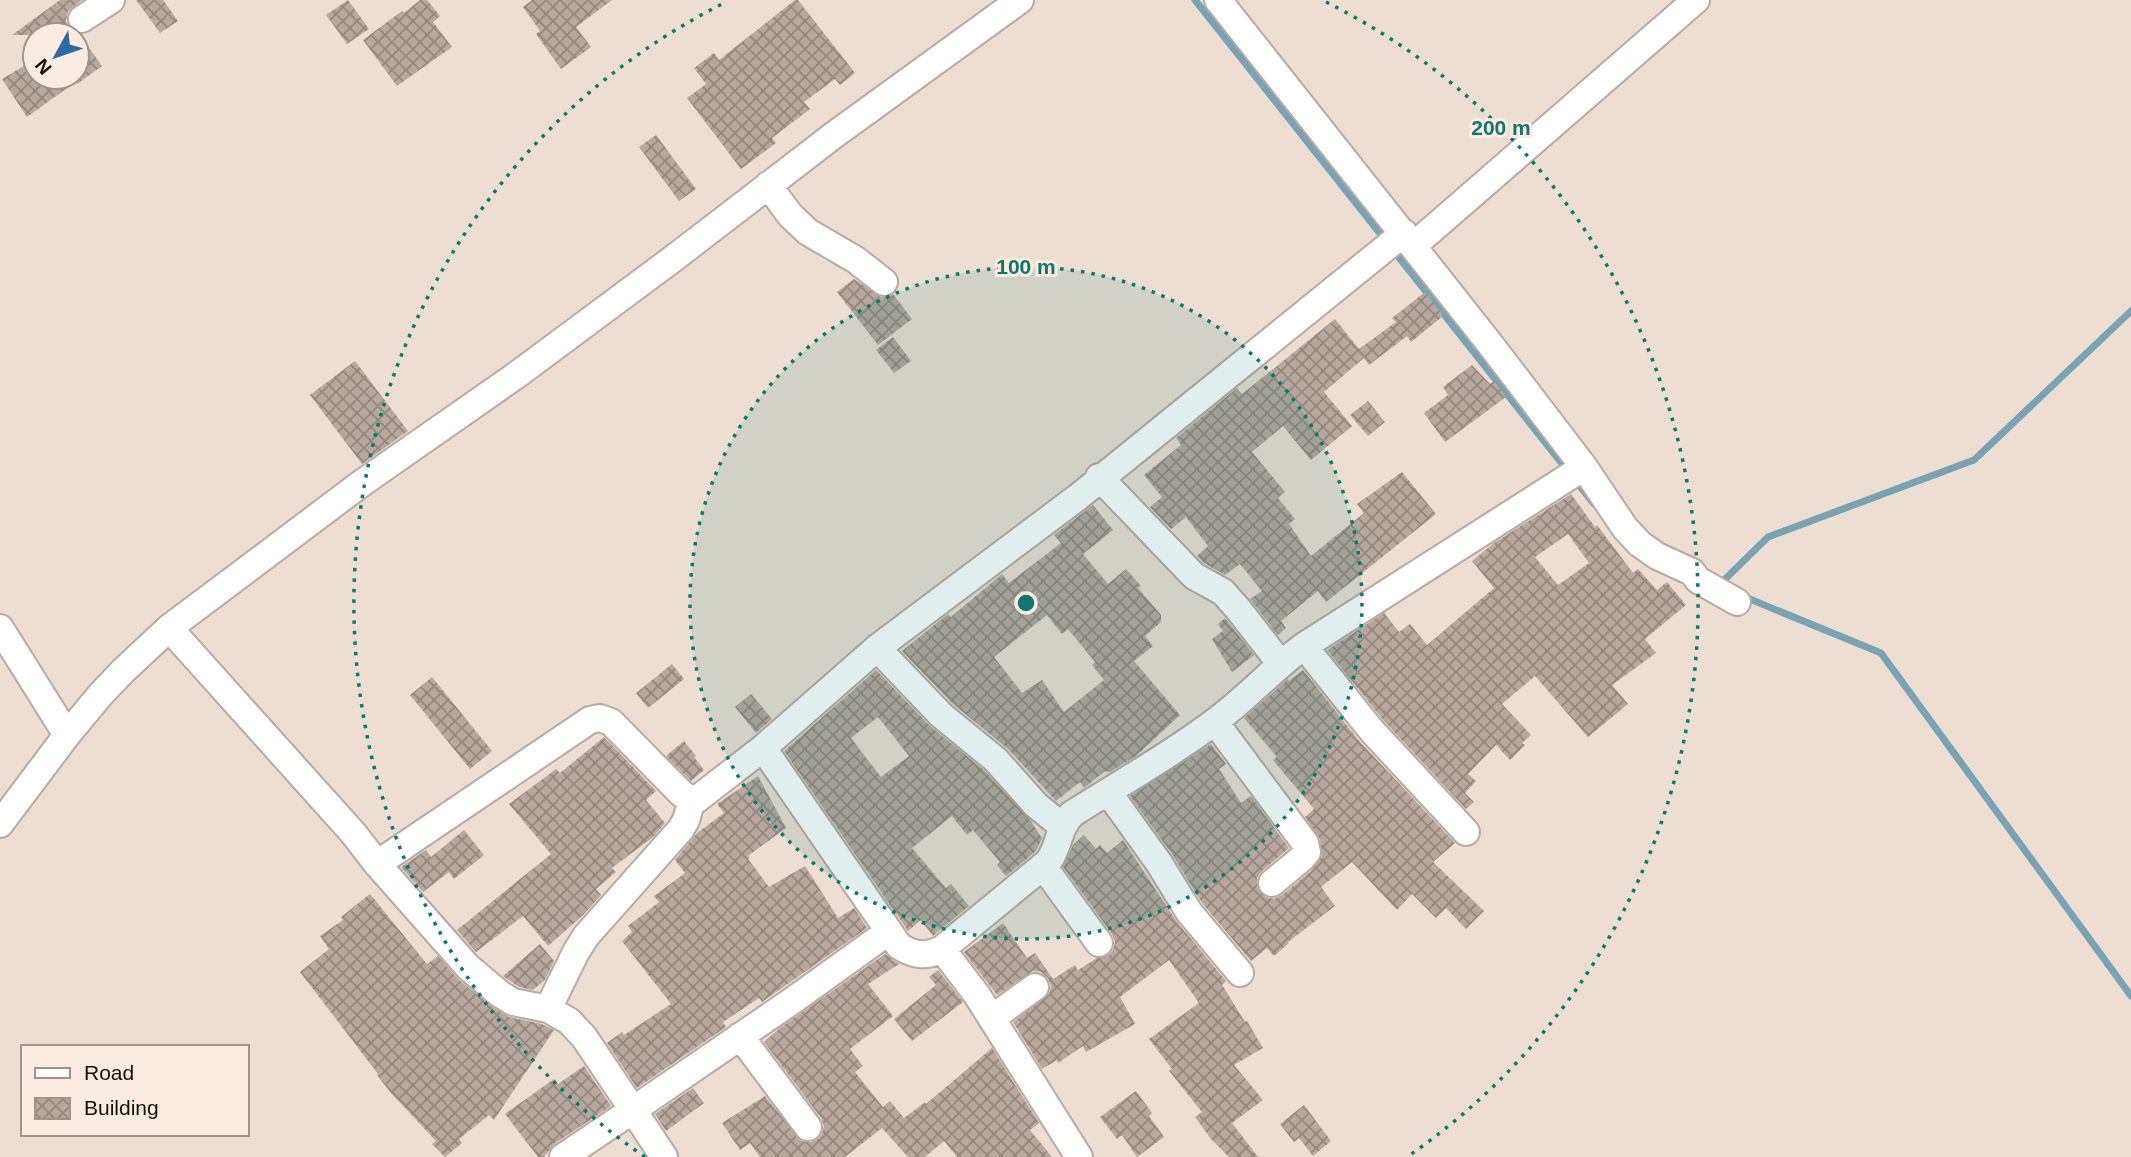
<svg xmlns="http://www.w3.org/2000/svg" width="2131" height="1157" font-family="Helvetica,sans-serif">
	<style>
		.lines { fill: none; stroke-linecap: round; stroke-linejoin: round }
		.stream { stroke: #7ba2b0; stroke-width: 7 }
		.building { fill: url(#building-cross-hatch); fill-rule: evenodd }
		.minor-casing { stroke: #b9aaa1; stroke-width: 30 }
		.minor { stroke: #fff; stroke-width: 26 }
		.ring { fill: none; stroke: #0f766e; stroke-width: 3.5; stroke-dasharray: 3.5 7 }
		.centre { fill: #0f766e; stroke: #fbebe1; stroke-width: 3.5 }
		.ring-label { font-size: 21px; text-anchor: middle; font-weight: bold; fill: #0f766e; stroke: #fbebe1; stroke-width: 6; stroke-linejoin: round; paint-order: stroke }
	</style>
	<defs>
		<pattern id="building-cross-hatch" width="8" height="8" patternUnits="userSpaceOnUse" patternTransform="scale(1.75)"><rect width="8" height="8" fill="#b6a89f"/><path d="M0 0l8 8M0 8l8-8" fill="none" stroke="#938780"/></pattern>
	</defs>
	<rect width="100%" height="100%" fill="#edded4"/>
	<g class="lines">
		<path class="stream" d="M1195 0 1386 241
			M1393 250 1594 504
			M1719 585 1768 537 1974 460 2131 311
			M1740 595 1881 653 2131 996"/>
	</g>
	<path class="building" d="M60 0H82L68 11 66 21 69 28 79 34 102 66 77 84V81L27 117 2 79 34 60 35 77H77V35H12Z
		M136 0H163L178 21 160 33Z
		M348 0 369 29 347 44 326 15Z
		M420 0H427L440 16 433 22 452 47 397 86 363 40 402 11 404 13Z
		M532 0H612L576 27 591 47 561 69 536 34 540 31 523 7Z
		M795 0H798L855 73 840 85 835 79 804 102 810 109 772 138 776 143 741 169 687 98 706 84 694 68 714 53 719 60Z
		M656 135 696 189 679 201 639 147Z
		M854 279 881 297 893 294 912 319 878 345 837 292Z
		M1425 292 1443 316 1411 342 1407 336 1369 365 1364 358 1324 392 1352 426 1311 460 1283 426 1252 452 1285 492 1278 498 1295 519 1289 524 1311 556 1364 513 1357 504 1402 472 1436 514 1326 602 1318 591 1281 621 1286 628 1278 635 1250 599 1262 591 1240 564 1225 575 1204 563 1197 556 1208 546 1186 517 1171 529 1150 507 1162 497 1144 475 1181 445 1176 438 1237 388 1242 394 1335 319 1359 349 1396 322 1392 318Z
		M893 337 911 361 894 373 876 350Z
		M355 361 408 431 362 464 310 395Z
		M1472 365 1490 384 1494 381 1506 397 1445 442 1424 413 1448 395 1443 387Z
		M1368 401 1385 422 1368 436 1350 415Z
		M1571 494 1595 527 1597 525 1633 573 1638 569 1657 590 1667 582 1686 605 1645 639 1656 653 1612 685 1628 704 1588 737 1535 676 1502 704 1531 735 1522 743 1525 745 1510 760 1496 745 1468 774 1476 781 1465 793 1474 802 1466 809 1384 721 1327 650 1384 613 1399 632 1410 624 1427 645 1494 588 1472 561 1494 543ZM1568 534 1589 563 1558 585 1535 557Z
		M1093 505 1113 530 1083 554 1108 584 1126 569 1141 586 1138 588 1161 615V622L1145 636 1153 646 1134 661 1180 715 1136 756 1110 772 1105 771 1084 788 1080 782 1056 801 1008 749 952 703 902 651 948 614 951 617 1002 574 1009 583 1061 543 1054 535ZM1047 615 1062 634 1068 629 1095 662 1092 665 1104 680 1064 712 1042 680 1022 693 994 657Z
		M1225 618 1254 655 1232 672 1212 639 1223 631 1218 624Z
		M672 664 684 679 648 708 636 693Z
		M876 670 930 726 985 771 1030 820 1042 838 1036 851 1006 876 997 865 1000 862 973 830 967 835 952 816 912 848 946 888 951 884 969 906 933 936 921 920 908 931 784 751ZM878 717 909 756 881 777 851 738Z
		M1303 670 1360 742 1455 843 1433 862 1484 911 1466 929 1446 908 1436 918 1412 894 1397 910 1352 862 1321 887 1335 906 1288 942 1289 943 1274 956 1267 948 1251 961 1202 903 1172 854 1130 796 1211 744 1226 764 1219 769 1241 803 1251 796 1289 848 1262 871 1257 878V886L1260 892 1266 897 1274 899 1282 895 1311 871 1322 856 1320 839 1305 817 1314 809 1273 760 1277 757 1244 718 1288 679 1289 681Z
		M432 677 492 751 470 769 410 695Z
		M751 694 772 719 756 733 735 707Z
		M604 737 656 791 646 800 665 823 653 837 612 868 616 872 596 889 601 895 583 915 548 946 523 916 476 952 457 930 551 854 509 804 556 769 560 773Z
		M684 741 696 756 694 757 704 770 691 781 666 756Z
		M758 776 786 828 748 856 750 858 748 859 769 887 805 866 838 918 854 908 867 928 762 1002 759 998 723 1022 726 1027 637 1088 607 1043 622 1032 624 1035 671 1004 622 941 632 932 628 926 659 902 654 896 685 873 675 860 697 833 724 813 717 804Z
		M464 830 484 855 454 879 449 872 423 892 401 867 426 850 431 857Z
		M1084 835 1096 849 1100 845 1107 853 1123 840 1177 922 1226 981 1222 985 1224 988 1245 1022 1247 1021 1263 1048 1234 1065 1263 1100 1232 1123 1258 1157H1229L1211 1139 1195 1117 1202 1112 1169 1071 1172 1069 1149 1039 1199 1003 1169 960 1120 997 1135 1024 1086 1052 1083 1046 1058 1063 1057 1060 1042 1069 1013 1022 1049 994 1051 986 1048 978 1041 972 1033 971 997 995 964 952 1003 923 1027 958 1035 953 1053 979 1075 965 1078 970 1097 958 1109 955 1113 950 1115 942 1112 934 1063 867 1073 845Z
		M370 894 427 964 438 956 458 979 492 1007 509 1017 542 1024 554 1030 494 1120 489 1115 459 1139 462 1143 445 1157 432 1144 436 1141 390 1092 377 1075 378 1074 300 972 329 949 320 936 343 920 341 917Z
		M540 944 554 961 545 980 533 990 519 987 503 976Z
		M885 954 899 964 868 984 893 1016 850 1049 863 1066 855 1072 883 1107 890 1101 904 1118 925 1102 926 1104 992 1048 1039 1123 1030 1130 1052 1157H957L944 1141 925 1157H908L882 1128 845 1157H760L750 1143 740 1150 722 1123 765 1096 801 1141 811 1142 818 1139 822 1134 824 1126 821 1118 764 1042 780 1028Z
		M938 970 963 1002 912 1041 894 1019 936 985 929 977Z
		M584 1066 611 1106 554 1144 544 1157H538L505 1114 554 1079 558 1084Z
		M693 1088 704 1103 666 1131 655 1114Z
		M1136 1091 1152 1113 1149 1116 1164 1137 1137 1157 1122 1135 1117 1139 1100 1117Z
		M1304 1105 1331 1141 1313 1156 1299 1138 1294 1142 1280 1124Z"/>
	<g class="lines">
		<g class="minor-casing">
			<path id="minor" d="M1218 0 1490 344 1584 467 1625 528 1640 544 1657 556 1692 572 1698 580 1737 602
				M82 19 111 0
				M768 185 790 215 808 232 856 260 884 282
				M1413 246 1696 0
				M1099 477 1194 576 1223 592 1238 609 1280 663
				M0 628 67 735
				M169 628 354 834 377 864 590 720 600 718 611 722 682 794 692 800H696L763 748 877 648 1078 497 1404 233
				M1304 646 1372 731 1466 832
				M877 648 941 715 996 760 1036 805 1062 826
				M1215 722 1305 843 1307 852 1301 859 1272 883
				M763 748 899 946C915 956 926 957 942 949L1048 862C1060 846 1057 830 1072 814 1119 784 1168 757 1213 723 1245 700 1271 670 1304 646L1584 467
				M1108 792 1159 863 1189 912 1240 973
				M0 824 67 735 101 694 123 671 169 628 362 483 518 374 674 258 834 135 1020 0
				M377 864 468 967 500 994 513 1002 548 1009 569 1021 584 1037 633 1110 792 1001 888 932
				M1043 866 1099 943
				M942 949 977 995 1079 1157
				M548 1009 576 952 586 936 681 829 686 820 692 800
				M992 1018 1035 987
				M740 1036 808 1127
				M563 1157 633 1110 664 1157"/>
		</g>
		<use href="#minor" class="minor"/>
	</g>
	<circle cx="1026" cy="603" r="336" fill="#0f766e" fill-opacity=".12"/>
	<g class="ring">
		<circle cx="1026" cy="603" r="336"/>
		<path d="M645 1157A672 672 0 0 1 726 2M1326 2A672 672 0 0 1 1407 1157"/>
	</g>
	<circle cx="1026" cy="603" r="10" class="centre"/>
	<g class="ring-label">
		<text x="1501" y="135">200 m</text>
		<text x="1026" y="274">100 m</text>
	</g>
	<rect x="21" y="1045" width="228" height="91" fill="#fbebe1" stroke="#9f938c" stroke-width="2"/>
	<rect x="35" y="1068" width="35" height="10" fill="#ffffff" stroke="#9f938c" stroke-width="2"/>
	<text x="84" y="1080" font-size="21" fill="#15100d">Road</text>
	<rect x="35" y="1098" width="35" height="21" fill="url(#building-cross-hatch)" stroke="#9f938c" stroke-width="2"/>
	<text x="84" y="1115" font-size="21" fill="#15100d">Building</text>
	<g transform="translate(56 56) rotate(230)"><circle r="33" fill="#fbebe1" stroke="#9f938c" stroke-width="2"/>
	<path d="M0-5L12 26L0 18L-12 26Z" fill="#2d6ba2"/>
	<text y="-10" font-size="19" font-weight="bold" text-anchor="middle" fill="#15100d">N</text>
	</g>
</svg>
